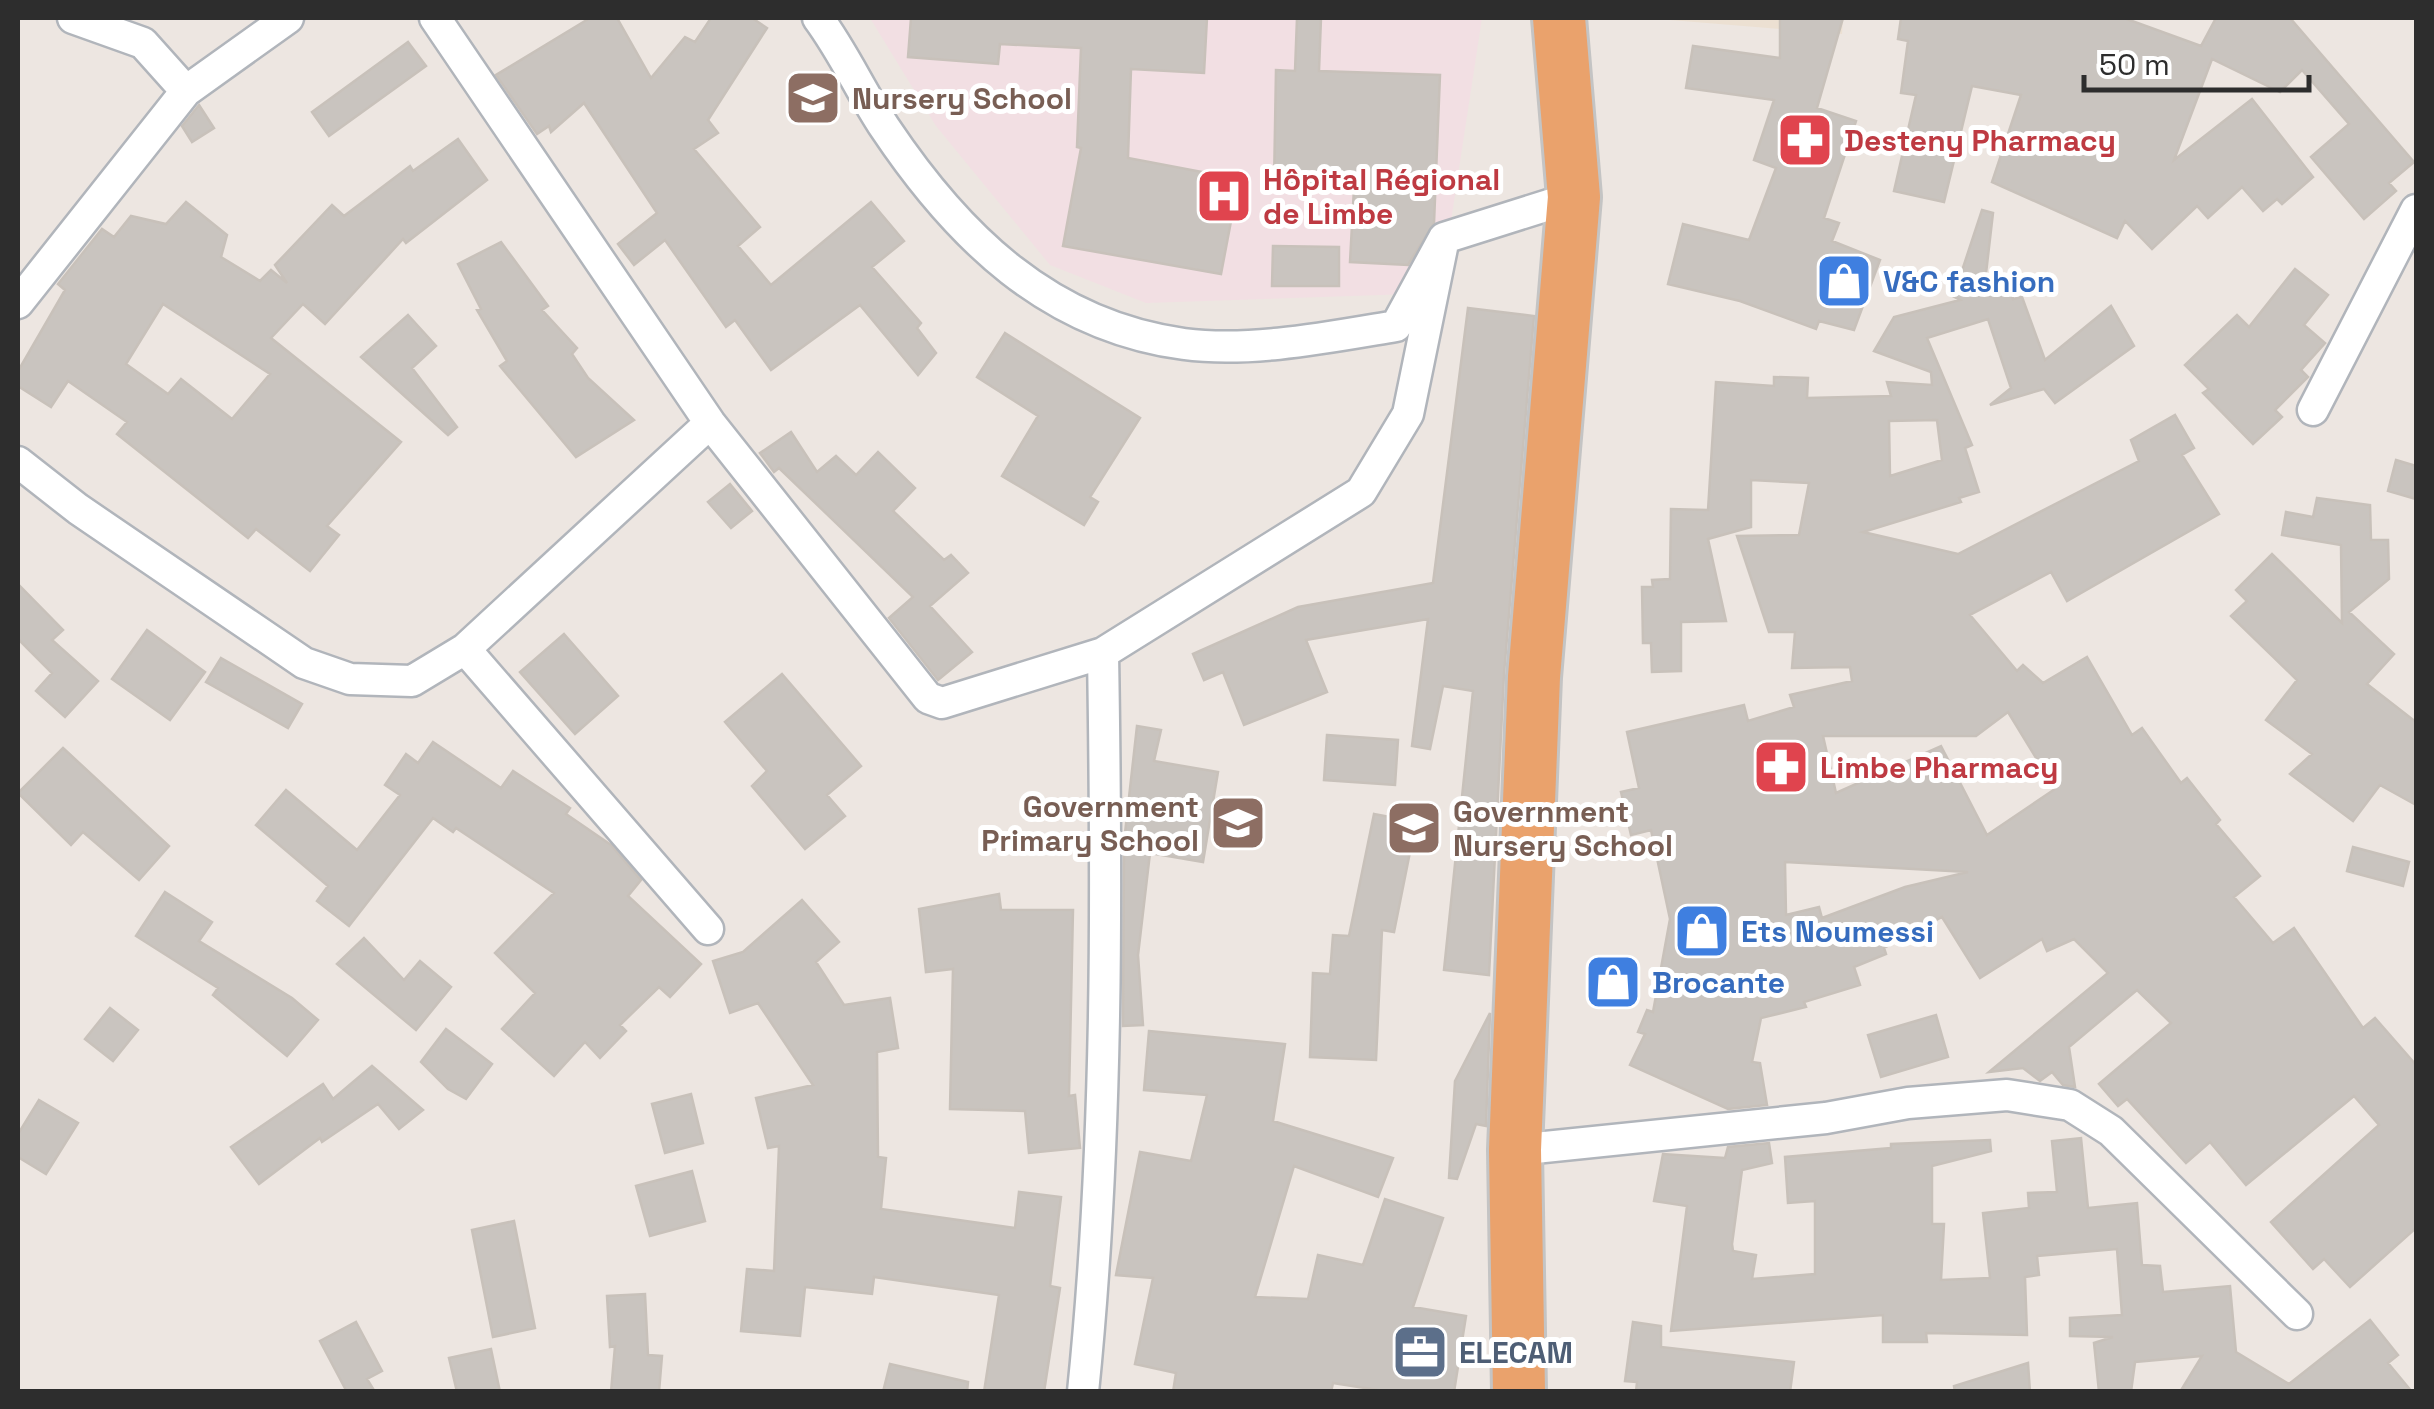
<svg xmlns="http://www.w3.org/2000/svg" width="2434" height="1409" font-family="'Space Grotesk',sans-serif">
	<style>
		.education { fill: #ece0d2 }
		.medical { fill: #f2dfe3 }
		.building { fill: #c9c4bf; stroke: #c8c1ba; stroke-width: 2.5; fill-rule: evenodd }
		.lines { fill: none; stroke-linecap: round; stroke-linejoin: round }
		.minor-casing { stroke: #b1b5bb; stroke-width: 35 }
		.trunk-casing { stroke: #c4c4c4; stroke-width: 58 }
		.minor { stroke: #fff; stroke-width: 30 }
		.trunk { stroke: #eaa26c; stroke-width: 52 }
		.labels { text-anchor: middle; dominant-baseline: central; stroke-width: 10; stroke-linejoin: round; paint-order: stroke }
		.education-label { font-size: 30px; font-weight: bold; fill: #785e54; stroke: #fff; text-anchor: start }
		.health-label { font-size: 30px; font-weight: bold; fill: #be3a42; stroke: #fff; text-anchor: start }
		.shop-label { font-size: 30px; font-weight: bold; fill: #366cbe; stroke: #fff; text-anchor: start }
		.service-label { font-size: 30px; font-weight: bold; fill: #4e5e75; stroke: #fff; text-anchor: start }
	</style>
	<rect width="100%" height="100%" fill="#ede6e1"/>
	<path class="education" d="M1658 18H1843L1842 34 1658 19Z"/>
	<path class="medical" d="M870 18H1482L1440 293 1146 303 1050 265 936 126Z"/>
	<path class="building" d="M590 18H617L651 78 685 37 695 42 711 18H752L767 28 708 120 718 133 694 149 760 227 738 246 771 285 871 202 904 241 872 267 921 323 917 328 936 353 918 375 860 305 771 370 735 320 726 327 665 240 634 265 618 244 657 213 584 103 551 132 549 126 537 134 496 75Z
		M911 18H1207L1204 73 1131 69 1128 158 1239 179 1221 274 1063 246 1081 148 1077 147 1081 48 1000 44 998 64 908 57Z
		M1297 18H1321L1319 71 1440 75 1434 223 1408 265 1350 262 1354 188 1274 184 1276 70 1295 71Z
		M1780 18H1843L1817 108 1856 121 1824 218 1839 223 1832 241 1880 260 1854 330 1819 321 1816 329 1740 301 1668 284 1683 224 1749 240 1776 168 1754 160 1774 100 1686 88 1693 46 1780 58Z
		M1901 18H2124L2201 46 2216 18H2290L2414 162 2389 183 2396 191 2364 219 2311 157 2349 124 2302 70 2280 92 2212 59 2174 160 2252 99 2313 177 2282 204 2277 199 2263 211 2242 187 2208 218 2197 206 2152 249 2125 221 2117 238 1992 182 2021 95 1972 86 1944 202 1894 191 1916 95 1901 93 1908 41 1898 39Z
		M408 42 426 66 329 136 312 112Z
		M199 105 214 128 192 142 182 126Z
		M458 139 487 180 406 243 403 239 325 324 303 304 271 338 401 442 327 526 339 535 310 571 256 529 248 538 117 434 127 422 68 381 51 407 18 386V371L65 290 58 284 102 229 114 237 131 216 166 224 186 202 227 235 221 257 260 281 271 270 287 283 275 265 332 205 344 216 410 166 413 171ZM163 304 270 374 232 419 181 379 168 394 126 364Z
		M1982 210 1993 213 1985 282 2004 276 2013 299 2022 297 2045 360 2111 306 2134 346 2055 403 2044 389 1990 405 2011 388 1988 319 1927 338 1972 445 1965 448 1979 492 1959 498 1961 502 1863 532 1958 554 2139 461 2131 440 2175 415 2194 448 2182 455 2219 514 2067 601 2051 572 1970 615 2017 671 2023 665 2043 683 2087 657 2132 735 2142 728 2181 783 2187 778 2220 820 2216 824 2260 876 2234 897 2273 943 2294 928 2363 1028 2375 1018 2416 1065V1228L2350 1287 2324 1259 2313 1269 2271 1222 2379 1125 2354 1096 2246 1185 2210 1142 2186 1163 2127 1099 2118 1106 2099 1084 2171 1023 2137 990 2069 1047 2075 1087 2063 1085 2052 1072 2040 1081 2023 1068 1989 1072 2108 973 2074 939 2047 951 2042 939 1980 978 1942 917 1884 948 1886 954 1854 967 1860 985 1804 1002 1806 1007 1761 1018 1752 1062 1760 1063 1767 1105 1728 1109 1630 1065 1645 1034 1638 1032 1647 1010 1653 1012 1670 919 1651 830 1631 835 1621 792 1639 788 1627 732 1744 705 1748 721 1794 707 1790 695 1852 681 1850 667 1792 668 1795 632H1769L1737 536 1799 535 1809 483 1751 480V527L1708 539 1726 621 1681 622V671L1652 672 1651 643H1643L1642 587H1653L1652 580 1670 579 1671 509 1708 510 1716 382 1774 386V377L1808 378 1807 398 1891 396 1887 382 1932 385 1931 372 1874 351 1894 317 1960 300 1949 294 1955 292ZM1937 420 1942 460 1890 476 1889 421ZM2008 712 2055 789 1987 835 1941 746 1836 793 1823 736H1976ZM1785 862 1968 872 1905 887 1822 918 1819 907 1786 915Z
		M501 242 548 306 542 310 577 348 572 354 588 378 634 420 576 457 500 366 507 361 477 310 481 309 458 264Z
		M1273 246 1339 247V286H1272Z
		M2295 269 2328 295 2304 325 2325 343 2301 370 2308 377 2275 410 2282 417 2253 444 2203 393 2209 389 2185 365 2237 315 2249 327Z
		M1468 308 1534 316 1504 674 1489 975 1444 970 1473 691 1443 686 1430 749 1412 746 1428 619 1306 640 1327 692 1244 725 1223 672 1204 680 1193 654 1298 607 1433 583Z
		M408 315 436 346 412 368 457 427 448 435 361 357Z
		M1005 333 1140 418 1090 497 1098 502 1084 525 1002 476 1038 416 977 377Z
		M791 432 817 472 836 456 856 475 878 452 915 488 893 511 944 560 951 555 968 573 930 606 972 652 938 680 889 618 913 597 779 468 774 472 760 453Z
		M2396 460 2416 466V499L2388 491Z
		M730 484 752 511 731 528 708 502Z
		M2317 498 2370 505 2371 540H2388L2389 579 2349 612 2394 654 2367 684 2416 722V805L2380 785 2353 821 2290 774 2312 754 2266 720 2297 680 2231 616 2247 601 2236 590 2272 554 2342 623 2341 545 2282 535 2286 512 2313 517Z
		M18 584 63 630 52 640 98 681 65 717 36 691 52 673 18 639Z
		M147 630 205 672 170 720 112 679Z
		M564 634 618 696 575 734 520 672Z
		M221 658 302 704 288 728 206 682Z
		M782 674 861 766 827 795 845 816 805 849 752 786 767 771 725 722Z
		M1137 726 1161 730 1154 761 1218 772 1203 862 1150 853 1138 955 1143 1025 1123 1026 1124 842Z
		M1327 735 1398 740 1395 785 1324 780Z
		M433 742 501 788 513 771 570 808 566 814 611 845 641 880 628 896 701 964 670 997 659 987 620 1025 626 1031 600 1058 585 1042 554 1076 502 1029 535 993 495 953 554 893 456 828 453 832 433 818 349 926 317 901 328 886 256 825 286 790 357 850 400 795 385 785 406 754 418 763Z
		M63 748 169 846 139 880 83 832 71 845 18 793Z
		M1374 814 1416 822 1394 932 1382 930 1376 1060 1310 1057 1313 973 1330 974 1333 935 1349 936Z
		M2353 847 2409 862 2403 886 2347 871Z
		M165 892 212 922 199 941 292 998 318 1020 287 1056 213 995 218 988 136 936Z
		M999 894 1001 910H1073L1069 1096 1075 1095 1080 1148 1029 1153 1025 1111 950 1109 953 969 926 972 919 909Z
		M802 900 839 942 816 962 844 1005 890 998 898 1048 877 1052 878 1157 886 1158 881 1209 1015 1228 1019 1192 1061 1197 1050 1286 1060 1288 1044 1392H984L999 1295 874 1277 872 1294 805 1287 800 1336 741 1331 747 1269 774 1271 779 1146 768 1148 756 1098 813 1085 758 1003 730 1013 713 961 743 952Z
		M364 938 404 980 420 961 451 987 416 1030 337 964Z
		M110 1008 138 1030 113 1061 85 1039Z
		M1490 1013 1486 1126 1476 1124 1457 1179 1449 1178 1455 1081Z
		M1936 1015 1948 1057 1881 1077 1868 1035Z
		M446 1029 492 1064 466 1099 448 1089 421 1062Z
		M1149 1031 1285 1044 1273 1121 1393 1158 1378 1197 1294 1166 1255 1297 1308 1299 1318 1255 1363 1265 1385 1199 1443 1218 1413 1307 1466 1316 1454 1392H1390L1333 1383 1331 1392H1173L1176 1373 1135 1364 1153 1278 1116 1275 1140 1152 1191 1161 1207 1095 1144 1090Z
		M372 1066 423 1110 399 1129 378 1104 322 1142 320 1138 259 1184 231 1147 323 1084 333 1099Z
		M691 1094 703 1143 665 1153 652 1104Z
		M39 1100 78 1123 46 1174 18 1157V1134Z
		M2081 1138 2088 1208 2137 1203 2142 1265 2160 1266 2163 1292 2230 1286 2236 1352 2289 1384 2370 1320 2398 1355 2388 1363 2412 1392H2180L2202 1356 2135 1362 2131 1392H2099L2094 1343 2113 1337 2070 1336V1318L2122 1315 2117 1249 2037 1256 2039 1275 2025 1277 2027 1335 1926 1333 1927 1342H1883V1315L1671 1331 1687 1206 1654 1201 1663 1154 1725 1158 1728 1147 1769 1143 1772 1163 1742 1170 1732 1244 1733 1251 1756 1255 1752 1279 1815 1274V1201L1788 1203 1785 1157 1891 1148V1144L1990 1140 1991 1151 1932 1166V1224H1944L1941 1280 1990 1278 1983 1213 2029 1208 2028 1193 2057 1192 2052 1141Z
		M692 1171 705 1221 650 1236 636 1186Z
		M514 1221 535 1328 493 1337 472 1230Z
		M645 1294 648 1355 662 1356 659 1392H611L615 1346 610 1347 607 1296Z
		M356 1322 382 1371 367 1379 375 1392H347L320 1341Z
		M1633 1322 1661 1326V1347L1794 1362 1790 1392H1636L1637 1382 1625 1381Z
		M491 1349 500 1392H457L449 1358Z
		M2028 1363 2030 1392H1955L1954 1386Z
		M890 1364 968 1382 967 1392H883Z"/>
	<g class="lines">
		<g class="minor-casing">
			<path id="minor" d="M73 18 143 43 186 91 288 18
				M435 18 710 423 928 698 942 703 1103 653 1361 492 1408 414 1444 238
				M818 18C844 53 861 92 885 128 958 237 1049 326 1184 344 1250 353 1330 337 1396 326L1444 238 1574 197
				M18 303 186 91
				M2313 410 2416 210
				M18 462 78 509 304 663 350 679 412 681 465 649 710 423
				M465 649 708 929
				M1515 1150 1826 1118 1908 1103 2007 1095 2070 1105 2111 1131 2297 1314
				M1083 1392C1108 1147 1107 899 1103 653"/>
		</g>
		<g class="trunk-casing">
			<path id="trunk" d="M1519 1392 1515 1150 1534 677 1574 197 1559 18"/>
		</g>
		<use href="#minor" class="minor"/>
		<use href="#trunk" class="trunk"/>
	</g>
	<defs>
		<g id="school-square" transform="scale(2.875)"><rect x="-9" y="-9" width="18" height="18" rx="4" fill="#8d6e63" stroke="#fff"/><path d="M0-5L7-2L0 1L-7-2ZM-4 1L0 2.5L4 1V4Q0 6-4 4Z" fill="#fff"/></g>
		<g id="pharmacy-square" transform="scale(2.875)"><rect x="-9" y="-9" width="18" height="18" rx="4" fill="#e0444e" stroke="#fff"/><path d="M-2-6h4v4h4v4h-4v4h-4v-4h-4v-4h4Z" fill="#fff"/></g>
		<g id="hospital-square" transform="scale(2.875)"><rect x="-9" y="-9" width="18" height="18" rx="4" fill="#e0444e" stroke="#fff"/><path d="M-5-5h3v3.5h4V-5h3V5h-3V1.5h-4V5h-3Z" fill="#fff"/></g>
		<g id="shop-square" transform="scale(2.875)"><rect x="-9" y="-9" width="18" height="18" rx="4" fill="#3f7fe0" stroke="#fff"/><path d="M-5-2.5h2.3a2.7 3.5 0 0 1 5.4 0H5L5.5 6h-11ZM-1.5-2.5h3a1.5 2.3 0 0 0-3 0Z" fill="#fff"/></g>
		<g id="office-square" transform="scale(2.875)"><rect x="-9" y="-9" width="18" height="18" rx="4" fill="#5c6f8a" stroke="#fff"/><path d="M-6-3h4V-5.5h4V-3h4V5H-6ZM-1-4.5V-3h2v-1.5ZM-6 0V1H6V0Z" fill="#fff"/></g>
	</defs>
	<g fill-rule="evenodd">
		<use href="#school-square" x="813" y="98"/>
		<use href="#pharmacy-square" x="1805" y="140"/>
		<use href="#hospital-square" x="1224" y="196"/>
		<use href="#shop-square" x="1844" y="281"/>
		<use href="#pharmacy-square" x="1781" y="767"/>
		<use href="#school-square" x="1238" y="823"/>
		<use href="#school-square" x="1414" y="828"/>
		<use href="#shop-square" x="1702" y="931"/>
		<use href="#shop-square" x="1613" y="982"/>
		<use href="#office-square" x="1420" y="1352"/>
	</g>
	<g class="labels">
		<g class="education-label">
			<text x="852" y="98">Nursery School</text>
			<text x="1199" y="806" text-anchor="end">Government<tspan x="1199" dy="34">Primary School</tspan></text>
			<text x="1453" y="811">Government<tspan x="1453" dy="34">Nursery School</tspan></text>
		</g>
		<g class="health-label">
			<text x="1844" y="140">Desteny Pharmacy</text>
			<text x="1263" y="179">Hôpital Régional<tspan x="1263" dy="34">de Limbe</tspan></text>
			<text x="1820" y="767">Limbe Pharmacy</text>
		</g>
		<g class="shop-label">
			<text x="1883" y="281">V&amp;C fashion</text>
			<text x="1741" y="931">Ets Noumessi</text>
			<text x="1652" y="982">Brocante</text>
		</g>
		<g class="service-label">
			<text x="1459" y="1352">ELECAM</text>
		</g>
	</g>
	<rect width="2434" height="1409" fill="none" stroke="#2d2d2d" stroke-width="40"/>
	<path d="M2084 75v15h225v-15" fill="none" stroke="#2d2d2d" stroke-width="5"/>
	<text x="2099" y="75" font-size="30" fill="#2d2d2d" stroke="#ffffff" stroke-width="8" paint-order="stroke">50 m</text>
</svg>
